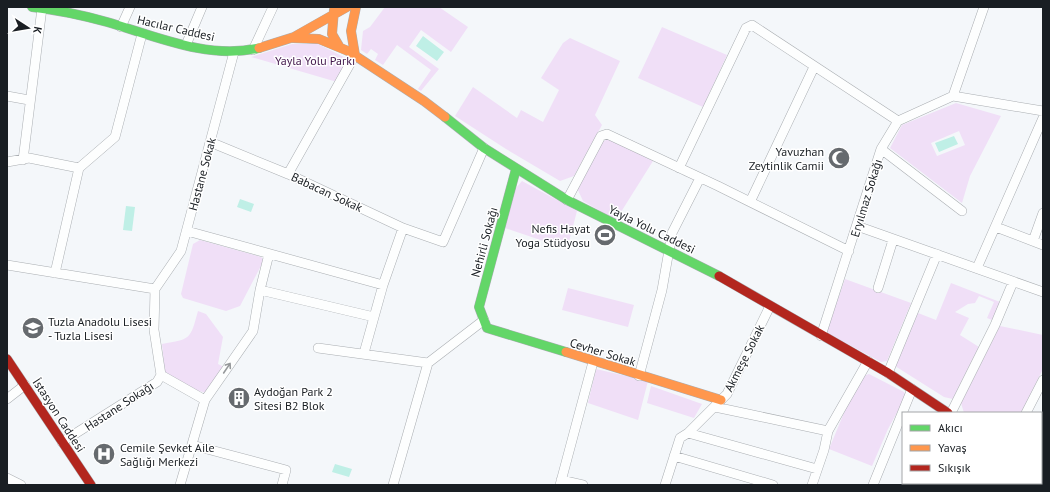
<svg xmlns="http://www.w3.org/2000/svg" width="1050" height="492" font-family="'PT Sans',sans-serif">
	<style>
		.green { fill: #f0dff7; fill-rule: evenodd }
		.water { fill: #bfefe6 }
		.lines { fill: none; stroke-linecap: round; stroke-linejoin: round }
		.street-casing { stroke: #aaaeb2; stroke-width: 10 }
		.fast-casing { stroke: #aaaeb2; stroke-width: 10 }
		.slow-casing { stroke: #aaaeb2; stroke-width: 10 }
		.jam-casing { stroke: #aaaeb2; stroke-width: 10 }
		.street { stroke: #fdfefe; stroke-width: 9 }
		.fast { stroke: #63d668; stroke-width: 9 }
		.slow { stroke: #ff974d; stroke-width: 9 }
		.jam { stroke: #b3261e; stroke-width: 9 }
		.oneway { stroke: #96999b }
		.labels { text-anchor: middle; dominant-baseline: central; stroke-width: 3; stroke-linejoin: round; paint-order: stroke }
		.street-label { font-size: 12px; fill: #191e23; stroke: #fff }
		.park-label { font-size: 12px; fill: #3f1449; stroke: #fff }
		.poi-label { font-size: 12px; fill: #191e23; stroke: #fff; text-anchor: start }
	</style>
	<rect width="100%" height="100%" fill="#f4f7fa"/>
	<path class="green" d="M385 7H439L468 27 451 52 421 30 409 47 439 69 421 91 418 89 431 70 397 45 383 65 375 60 378 54 371 49 367 54 361 50 363 31 370 27Z
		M662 27 727 55 703 107 638 78Z
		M570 38 620 61 595 115 602 125 574 176 560 181 506 149 455 116 473 87 517 118 521 110 543 122 559 90 541 78 563 43Z
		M292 44H318L346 58 347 60 337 82 251 57Z
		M956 103 1001 116 970 176 962 203 890 148 902 125ZM959 131 965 145 937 156 931 143Z
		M610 139 653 161 616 220 583 201 577 188 603 141Z
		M522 181 577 211 567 249 505 228 516 188Z
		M200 240 261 257 264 260 240 306 226 311 183 298 181 294 193 244Z
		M845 279 911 303 887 361 881 362 829 334 827 330Z
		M951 283 1000 302 992 320 987 318 994 302 979 296 975 303 968 304 955 312 969 318 960 335 979 347 953 399 944 397 895 366 918 313 936 320Z
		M568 288 634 305 628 327 562 310Z
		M198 311 206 314 223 337 218 364 224 367 206 393 190 388 165 373 162 344C191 339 190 340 198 311Z
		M1000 326 1043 335V369L1021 413H964L961 403Z
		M596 369 648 381 638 420 588 403Z
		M869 374 904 392 906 396 888 429 872 466 829 449 846 408 863 376Z
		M651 386 702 404 694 418 647 403Z"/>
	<path class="water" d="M423 36 444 52 437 61 416 46Z
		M954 136 958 144 939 152 935 143Z
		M240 199 254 204 251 212 237 207Z
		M126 206 135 207 132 231 123 230Z
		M335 464 352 469 349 477 332 472Z"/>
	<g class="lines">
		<g class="street-casing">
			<path id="street" d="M121 27 130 7
				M186 45 202 7
				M253 50 273 7
				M7 96 29 100
				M953 96 984 7
				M953 96 1043 111
				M210 142 288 174 403 228 443 242 484 148
				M881 149 962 211
				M23 160 42 8
				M7 162 29 158 79 168
				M79 168 115 137 142 34
				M679 168 746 28 752 25 898 121
				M288 174 355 55
				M567 200 601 136 607 134 718 186 849 251
				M750 202 814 67
				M857 226 1043 292
				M996 227 1043 245
				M187 231 383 285
				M1033 241 1043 213
				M7 265 155 289
				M977 268 1043 118
				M55 273 79 168
				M878 288 893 240
				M155 289 181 251 234 52
				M260 290 374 317
				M821 336 881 149 898 121 953 96
				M318 348 428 363 484 320
				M364 353 383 285 403 228
				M888 373 937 254
				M161 375 205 400 180 485
				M639 376 662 290 672 233 700 178
				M7 399 25 385
				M205 400 253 331 260 290 269 254
				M715 407 828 431
				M951 413 995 325 1013 282
				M1026 413 1043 380
				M688 433 817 469
				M62 442 157 382 161 375 154 330 155 289
				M192 445 286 470 282 485
				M674 456 773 485
				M7 478 21 485
				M561 480 583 485
				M393 485 428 363
				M560 485 593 362
				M665 485 680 438 688 433 727 394 770 306
				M812 485 824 450 828 431 868 361
				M873 485 912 389"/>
		</g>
		<g class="fast-casing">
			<path id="fast" d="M32 7C58 10 82 15 107 22 155 36 208 60 259 48
				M445 117 484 148 567 200 719 276
				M516 169 479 307 487 328 566 352
				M1041 464H1043
				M1003 483 1004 485"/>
		</g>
		<g class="slow-casing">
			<path id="slow" d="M334 10 332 34 339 46
				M293 38 319 39 348 51 424 101 445 117
				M259 48 294 37 347 7
				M355 55 351 31 356 7
				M566 352 721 400"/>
		</g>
		<g class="jam-casing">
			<path id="jam" d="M719 276 888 373 948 413
				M7 359 91 485
				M1013 483V485"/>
		</g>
		<use href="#street" class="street"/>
		<use href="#fast" class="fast"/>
		<use href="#slow" class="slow"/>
		<use href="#jam" class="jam"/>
	</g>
	<defs><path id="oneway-shaft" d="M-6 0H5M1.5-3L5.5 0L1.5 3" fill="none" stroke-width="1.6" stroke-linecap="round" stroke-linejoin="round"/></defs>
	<use class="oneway" href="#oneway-shaft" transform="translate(227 368) rotate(-56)"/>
	<defs>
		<g id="mosque-disc" transform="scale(1.15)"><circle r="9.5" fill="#666a6e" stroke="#fff"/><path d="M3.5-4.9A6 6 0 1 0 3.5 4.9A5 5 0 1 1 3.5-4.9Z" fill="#fff"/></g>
		<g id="stadium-disc" transform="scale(1.15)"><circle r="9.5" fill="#666a6e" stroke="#fff"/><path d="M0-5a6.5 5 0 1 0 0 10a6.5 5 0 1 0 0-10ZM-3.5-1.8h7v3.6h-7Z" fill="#fff"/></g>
		<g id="school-disc" transform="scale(1.15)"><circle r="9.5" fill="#666a6e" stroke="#fff"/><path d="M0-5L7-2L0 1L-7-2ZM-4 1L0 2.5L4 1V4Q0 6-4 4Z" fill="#fff"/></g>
		<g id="building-disc" transform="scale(1.15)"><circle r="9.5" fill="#666a6e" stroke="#fff"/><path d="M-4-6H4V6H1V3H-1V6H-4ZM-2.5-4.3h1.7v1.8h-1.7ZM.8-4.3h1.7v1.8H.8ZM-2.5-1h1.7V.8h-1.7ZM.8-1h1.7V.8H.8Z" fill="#fff"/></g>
		<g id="hospital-disc" transform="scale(1.15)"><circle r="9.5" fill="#666a6e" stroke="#fff"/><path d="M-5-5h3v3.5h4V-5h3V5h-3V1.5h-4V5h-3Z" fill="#fff"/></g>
	</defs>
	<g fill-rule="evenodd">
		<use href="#mosque-disc" x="839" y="158"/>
		<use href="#stadium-disc" x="605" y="235"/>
		<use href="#school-disc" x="33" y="328"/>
		<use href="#building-disc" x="239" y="398"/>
		<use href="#hospital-disc" x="104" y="454"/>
	</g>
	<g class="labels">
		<g class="street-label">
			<text transform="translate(176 28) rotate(13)">Hacılar Caddesi</text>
			<text transform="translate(202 174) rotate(-75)">Hastane Sokak</text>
			<text transform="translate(327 192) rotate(25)">Babacan Sokak</text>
			<text transform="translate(866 198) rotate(-73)">Eryılmaz Sokağı</text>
			<text transform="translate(652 229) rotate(26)">Yayla Yolu Caddesi</text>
			<text transform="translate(484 242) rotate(-75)">Nehirli Sokağı</text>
			<text transform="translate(603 352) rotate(17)">Cevher Sokak</text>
			<text transform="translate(744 358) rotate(-63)">Akmeşe Sokak</text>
			<text transform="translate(119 406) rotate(-33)">Hastane Sokağı</text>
			<text transform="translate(59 415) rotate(57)">İstasyon Caddesi</text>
		</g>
		<g class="park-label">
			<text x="315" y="60">Yayla Yolu Parkı</text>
		</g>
		<g class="poi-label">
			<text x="824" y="151" text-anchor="end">Yavuzhan<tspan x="824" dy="14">Zeytinlik Camii</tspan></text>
			<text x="590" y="228" text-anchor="end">Nefis Hayat<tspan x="590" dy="14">Yoga Stüdyosu</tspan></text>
			<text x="48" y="321">Tuzla Anadolu Lisesi<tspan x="48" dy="14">- Tuzla Lisesi</tspan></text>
			<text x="254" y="391">Aydoğan Park 2<tspan x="254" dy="14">Sitesi B2 Blok</tspan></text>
			<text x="120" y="447">Cemile Şevket Aile<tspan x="120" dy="14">Sağlığı Merkezi</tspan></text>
		</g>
	</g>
	<rect width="1050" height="492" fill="none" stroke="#191e23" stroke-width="16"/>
	<rect x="902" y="412" width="140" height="72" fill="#ffffff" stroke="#a3a5a7"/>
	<rect x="910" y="425" width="20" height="6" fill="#63d668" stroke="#a3a5a7"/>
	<text x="938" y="432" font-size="12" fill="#191e23">Akıcı</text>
	<rect x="910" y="445" width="20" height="6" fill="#ff974d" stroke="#a3a5a7"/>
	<text x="938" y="452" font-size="12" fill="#191e23">Yavaş</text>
	<rect x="910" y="465" width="20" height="6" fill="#b3261e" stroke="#a3a5a7"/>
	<text x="938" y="472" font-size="12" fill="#191e23">Sıkışık</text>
	<g transform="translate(28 28) rotate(102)" stroke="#ffffff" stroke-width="3" paint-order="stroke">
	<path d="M0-3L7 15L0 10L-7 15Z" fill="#191e23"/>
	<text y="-6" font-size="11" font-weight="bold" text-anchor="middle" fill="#191e23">K</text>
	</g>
</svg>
